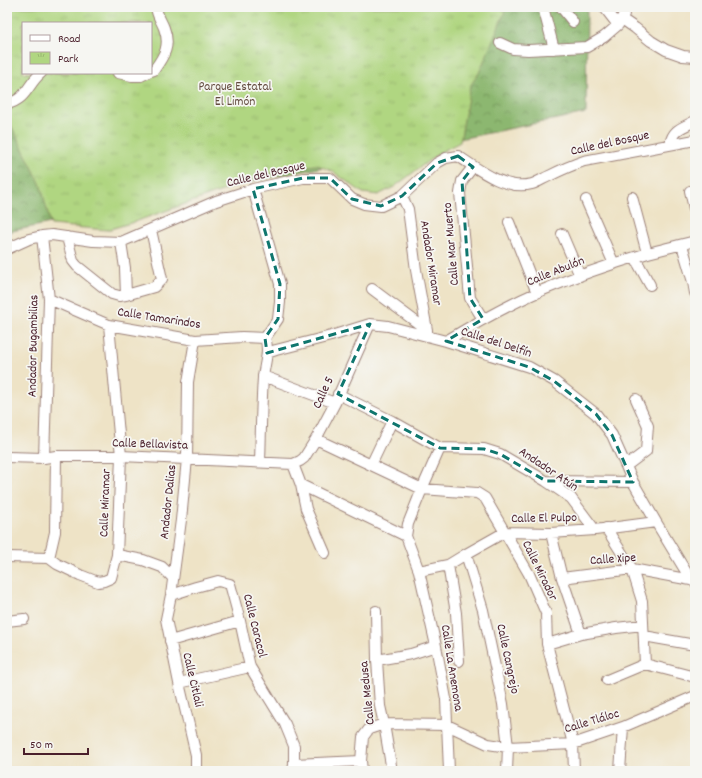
<svg xmlns="http://www.w3.org/2000/svg" width="702" height="778" font-family="Dekko,sans-serif">
	<style>
		.forest { fill: url(#forest-crowns); stroke: #6b6b4d; fill-rule: evenodd }
		.park { fill: url(#park-tufts); stroke: #7d7a56; fill-rule: evenodd }
		.lines { fill: none; stroke-linecap: round; stroke-linejoin: round }
		.minor-casing { stroke: #9c8178; stroke-width: 12 }
		.minor { stroke: #fff; stroke-width: 10 }
		.marked { fill: none; stroke: #0f766e; stroke-width: 3; stroke-dasharray: 8 5; stroke-linejoin: round }
		.labels { text-anchor: middle; dominant-baseline: central; stroke-width: 3.5; stroke-linejoin: round; paint-order: stroke }
		.park-label { font-size: 13px; fill: #644d40; stroke: #f6f6f2 }
		.street-label { font-size: 13px; fill: #4a1f2b; stroke: #f6f6f2 }
	</style>
	<defs>
		<pattern id="forest-crowns" width="20" height="18" patternUnits="userSpaceOnUse"><rect width="20" height="18" fill="#8cb76f"/><path d="M2 6a3 3 0 1 1 6 0M12 15a3 3 0 1 1 6 0" fill="none" stroke="#74945b"/></pattern>
		<pattern id="park-tufts" width="24" height="20" patternUnits="userSpaceOnUse"><rect width="24" height="20" fill="#b0d681"/><path d="M3 7l-1-3M5 7V3M7 7l1-3M15 17l-1-3M17 17v-4M19 17l1-3" fill="none" stroke="#99b770"/></pattern>
	</defs>
	<rect width="100%" height="100%" fill="#f6f6f2"/>
	<filter id="ink" filterUnits="userSpaceOnUse"><feTurbulence type="fractalNoise" baseFrequency=".025" numOctaves="2"/><feDisplacementMap in="SourceGraphic" scale="8" xChannelSelector="R" yChannelSelector="G"/><feConvolveMatrix kernelMatrix="1 2 1 2 8 2 1 2 1" color-interpolation-filters="sRGB"/></filter>
	<filter id="wash" filterUnits="userSpaceOnUse"><feTurbulence type="fractalNoise" baseFrequency=".012" numOctaves="4" result="noise"/><feDisplacementMap in="SourceGraphic" scale="16" xChannelSelector="R" yChannelSelector="G"/><feGaussianBlur stdDeviation="0.9" result="paint"/><feColorMatrix in="noise" values="0 0 0 0 0 0 0 0 0 0 0 0 0 0 0 0 0 1.4 0 .05"/><feComposite in="paint" operator="in"/></filter>
	<g filter="url(#wash)">
		<rect width="100%" height="100%" fill="#eee3c6"/>
		<path class="forest" d="M7 7H587L586 113 7 232ZM23 23H151V73H23Z"/>
		<path class="park" d="M7 7H497L505 11 479 73 470 86 460 142 439 153 394 187 378 195 363 193 332 171 317 165 287 168 134 222 107 230 51 225 40 183 7 117ZM23 23H151V73H23Z"/>
	</g>
	<g filter="url(#ink)">
		<g class="lines">
			<g class="minor-casing">
				<path id="minor" d="M543 7 554 49
					M561 7 573 22
					M604 7 618 25
					M622 19 635 28 651 41 666 50 683 56 695 57
					M500 43 513 49 528 50 587 47 604 37 618 25 624 14 625 7
					M151 71 154 70C164 56 171 46 164 28 161 20 157 16 156 7
					M118 73 132 76H141L147 73
					M7 104C27 99 27 85 41 73
					M670 144C673 129 682 128 695 121
					M473 167 462 181 460 193 470 298 483 319
					M253 189 280 284V302L278 319 265 338
					M690 191 695 213
					M402 196 408 209 416 270 427 330V336
					M632 197 647 253
					M586 200 614 264
					M509 222 537 293
					M562 234 580 276
					M42 236 49 299 44 458
					M67 237 73 261 77 266 112 294 119 296 126 295 154 287 162 279 151 230
					M121 242 125 268 126 295
					M682 245 693 282 695 293
					M7 249 29 239 42 236 52 235 93 241 121 242 216 201 253 189 303 178H330L352 199 364 204 381 206 402 196 437 163 446 158 458 156C479 170 506 191 532 184 538 182 544 178 549 176 561 170 572 165 584 161L695 140
					M635 258 650 285
					M372 289 427 330
					M49 299 109 325 195 340 242 337 265 338C270 351 264 365 263 378 261 406 261 434 260 462
					M195 340 188 382 187 459 181 520 171 595 166 619 179 683 196 755V771
					M446 341C476 323 506 306 538 292 574 277 611 264 648 253 663 249 679 245 695 241
					M267 353 276 350 331 336 370 324 388 326 446 341 529 367 554 381 596 414 612 435 633 482 656 522 691 580 695 582
					M263 376 335 403
					M338 394 392 421 440 448 484 449 500 454 546 481 571 498 595 530
					M316 439 422 489 477 493 485 498 529 574 546 613 547 644 573 744 574 771
					M440 448 422 489 408 524 406 536 419 571 436 646 446 699 449 771
					M7 457 44 458 56 456H121L293 464 300 461 304 458 316 439 335 403 370 324
					M293 464 301 485 306 509 325 553
					M371 465 392 421
					M626 466 646 451 648 426 636 399
					M546 481 633 482
					M301 485 406 536
					M606 528 632 569 642 601 645 664
					M551 533 562 578 581 634
					M466 554 483 610 503 704 508 747 507 771
					M117 555 143 560 162 567 173 578
					M7 557 49 558 57 564 80 575 98 582 104 581 111 578 117 555 121 456 109 325
					M49 558 55 532 56 456
					M448 565 456 613 459 661
					M419 571 448 565 466 554 505 532 551 533 595 530 656 522
					M562 578 632 569 691 580
					M171 595 196 587 218 581 230 584 240 621 250 667 285 724 294 746V764L293 771
					M376 611 377 660 380 706 384 724 392 771
					M7 621 24 619
					M644 636 695 645
					M170 641 240 621
					M547 644 581 634 616 628 643 625
					M377 660 411 654 436 646
					M645 664 695 677
					M607 680 645 664
					M179 683 250 667
					M294 764 361 761
					M362 771 361 761 363 737 369 729 384 724 447 725 488 744 508 747 573 744 623 727 695 696
					M620 771 623 727"/>
			</g>
			<use href="#minor" class="minor"/>
		</g>
	</g>
	<path class="marked" d="M458 156 473 167 462 181 470 298 483 319 446 341 529 367 554 381 596 414 612 435 633 482 546 481 500 454 484 449 440 448 338 394 370 324 267 353 265 338 278 319 280 284 253 189 303 178H330L352 199 381 206 402 196 437 163Z"/>
	<g class="labels">
		<g class="park-label">
			<text x="235" y="87">Parque Estatal<tspan x="235" dy="15">El Limón</tspan></text>
		</g>
		<g class="street-label">
			<text transform="translate(610 144) rotate(-12)">Calle del Bosque</text>
			<text transform="translate(266 175) rotate(-13)">Calle del Bosque</text>
			<text transform="translate(452 244) rotate(-95)">Calle Mar Muerto</text>
			<text transform="translate(430 263) rotate(81)">Andador Miramar</text>
			<text transform="translate(556 272) rotate(-22)">Calle Abulón</text>
			<text transform="translate(159 319) rotate(9)">Calle Tamarindos</text>
			<text transform="translate(496 343) rotate(18)">Calle del Delfín</text>
			<text transform="translate(34 346) rotate(-89)">Andador Bugambilias</text>
			<text transform="translate(324 393) rotate(-65)">Calle 5</text>
			<text transform="translate(150 445) rotate(2)">Calle Bellavista</text>
			<text transform="translate(548 470) rotate(34)">Andador Atún</text>
			<text transform="translate(169 502) rotate(-84)">Andador Dalias</text>
			<text transform="translate(106 503) rotate(-88)">Calle Miramar</text>
			<text transform="translate(544 519) rotate(-1)">Calle El Pulpo</text>
			<text transform="translate(613 560) rotate(-4)">Calle Xipe</text>
			<text transform="translate(539 571) rotate(64)">Calle Mirador</text>
			<text transform="translate(254 626) rotate(76)">Calle Caracol</text>
			<text transform="translate(507 659) rotate(78)">Calle Cangrejo</text>
			<text transform="translate(451 668) rotate(81)">Calle La Anemona</text>
			<text transform="translate(192 680) rotate(77)">Calle Citlali</text>
			<text transform="translate(368 693) rotate(-96)">Calle Medusa</text>
			<text transform="translate(592 722) rotate(-17)">Calle Tláloc</text>
		</g>
	</g>
	<rect width="702" height="778" fill="none" stroke="#f6f6f2" stroke-width="24"/>
	<rect x="22" y="22" width="130" height="52" fill="#f6f6f2" stroke="#b1a0a2"/>
	<rect x="30" y="35" width="20" height="6" fill="#ffffff" stroke="#b1a0a2"/>
	<text x="58" y="42" font-size="12" fill="#4a1f2b">Road</text>
	<rect x="30" y="52" width="20" height="12" fill="url(#park-tufts)" stroke="#b1a0a2"/>
	<text x="58" y="62" font-size="12" fill="#4a1f2b">Park</text>
	<path d="M24 748v6h64v-6" fill="none" stroke="#4a1f2b" stroke-width="2"/>
	<text x="30" y="748" font-size="12" fill="#4a1f2b" stroke="#f6f6f2" stroke-width="3" paint-order="stroke">50 m</text>
</svg>
